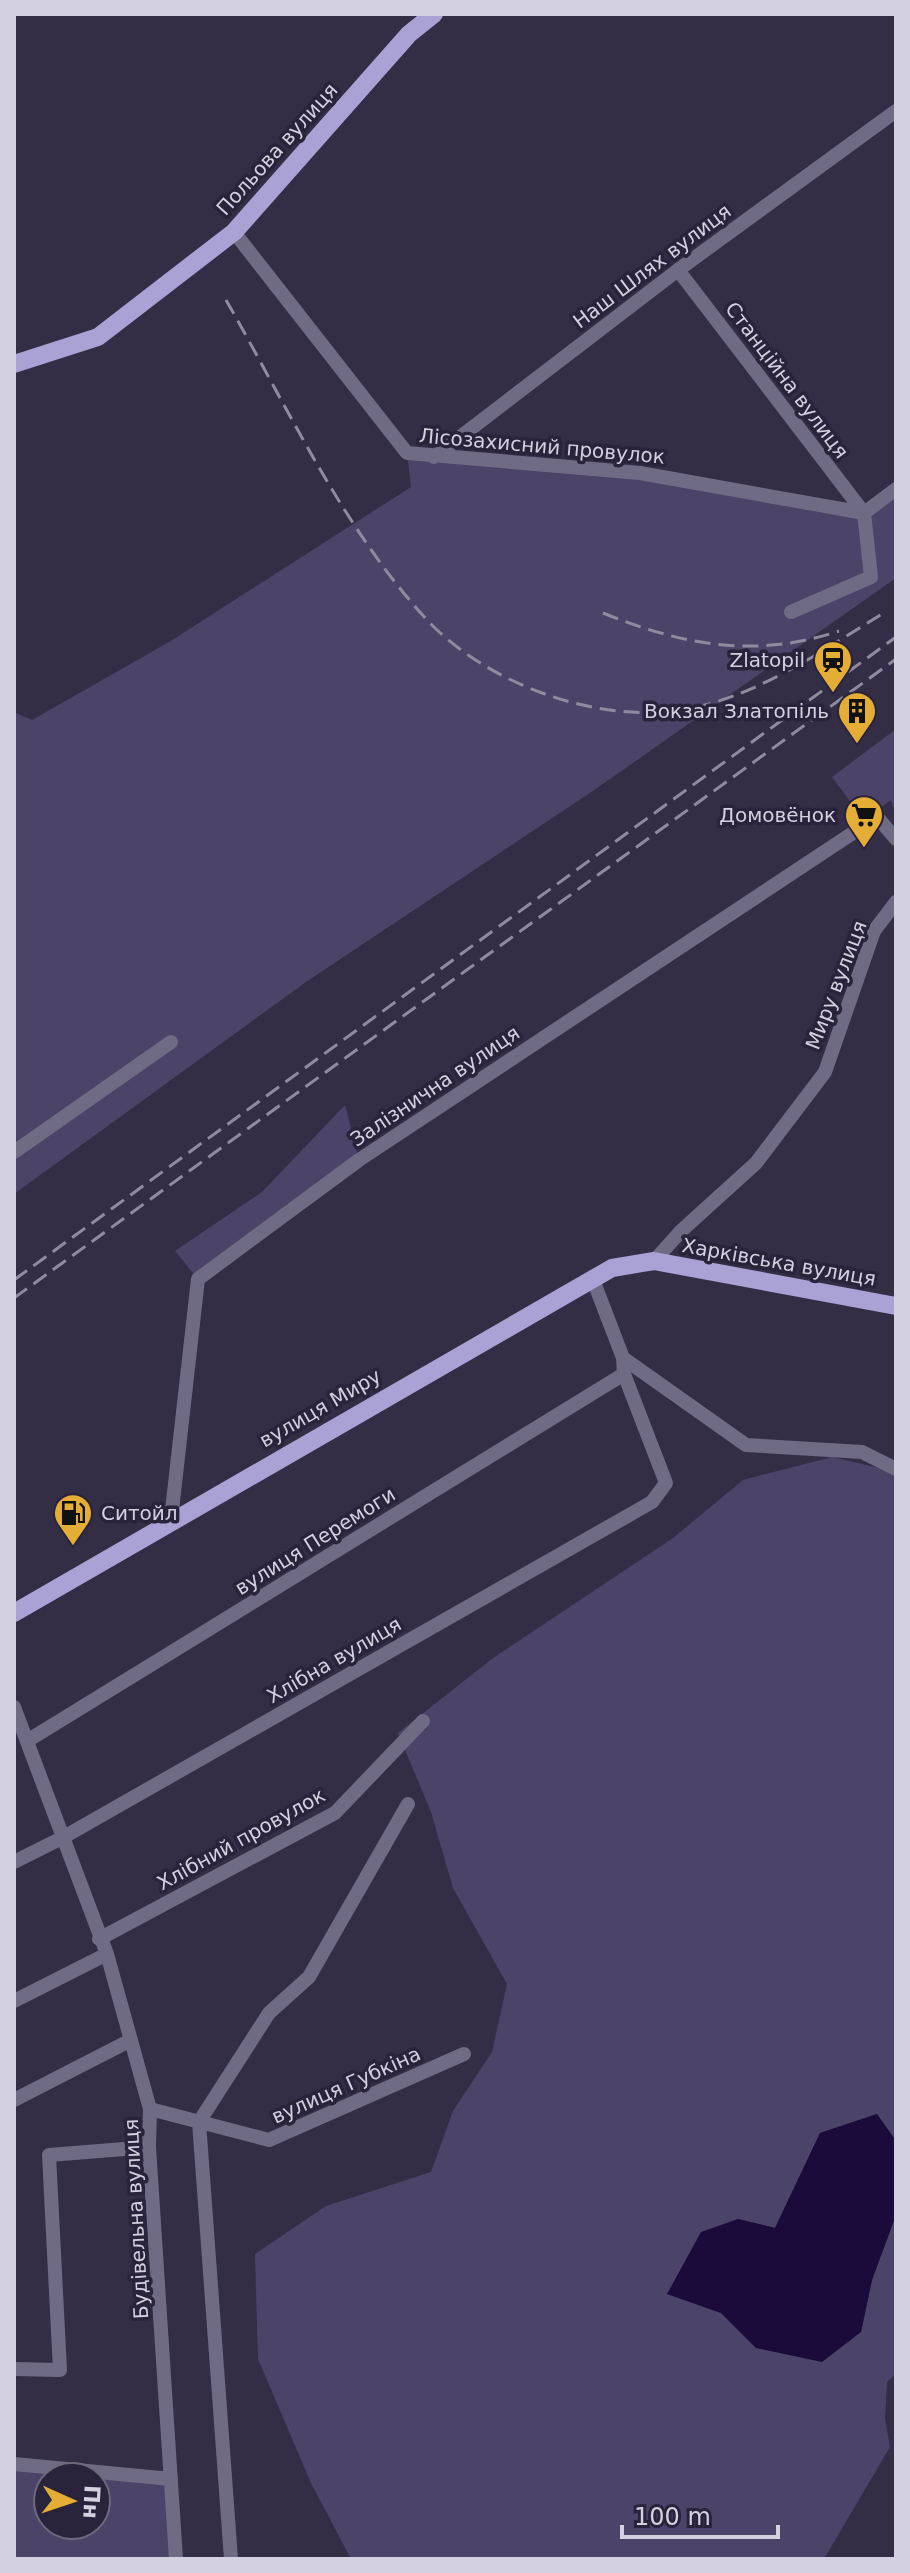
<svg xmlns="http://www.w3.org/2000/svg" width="910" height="2573" font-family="'DejaVu Sans',sans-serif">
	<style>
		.green { fill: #4b4468; fill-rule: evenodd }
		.water { fill: #1b0b3b }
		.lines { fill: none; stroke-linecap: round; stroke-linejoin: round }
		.minor { stroke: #6f6b84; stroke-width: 14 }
		.major { stroke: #aaa1d4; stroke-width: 18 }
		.rail { stroke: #8f8b9f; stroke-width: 3; stroke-dasharray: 16 8; stroke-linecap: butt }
		.labels { text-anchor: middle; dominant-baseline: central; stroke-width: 7; stroke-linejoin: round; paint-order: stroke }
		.street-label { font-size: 20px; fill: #d3d0e0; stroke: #29243b }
		.poi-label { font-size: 20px; fill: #d3d0e0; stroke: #29243b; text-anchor: end }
	</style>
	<rect width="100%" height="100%" fill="#332e46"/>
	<path class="green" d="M407 453 640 473 863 513 896 489V578L593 791 306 982 14 1194V712L32 720 169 642 411 487Z
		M896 729V816L891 800 864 820 832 777Z
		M345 1105 359 1160 198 1279 175 1251 262 1192Z
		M832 1457 896 1472V2141L877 2114 820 2133 775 2228 738 2219 667 2294 721 2313 756 2348 861 2332 872 2280 896 2215V2374L887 2382 885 2419 890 2447 824 2559H351L311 2483 258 2359 255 2254 326 2206 431 2172 453 2111 492 2052 507 1984 453 1888 431 1812 398 1733 493 1658 673 1538 743 1480Z
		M14 2468 171 2479 176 2559H14ZM48 2477H96V2525H48Z"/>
	<path class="water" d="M877 2114 896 2141V2215L872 2280 861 2332 822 2362 756 2348 721 2313 667 2294 701 2232 738 2219 775 2228 820 2133Z"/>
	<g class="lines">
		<path class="minor" d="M234 232 407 453 640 473 864 513 896 489
			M678 270 864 513
			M434 457 678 270 896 111
			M791 612 871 577 864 513
			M14 1152 171 1042
			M654 1261 681 1231 756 1163 825 1072 874 931 896 902
			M592 1277 623 1358 746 1445 862 1452 896 1469
			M171 1519 198 1279 359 1160 877 817 896 839
			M14 1707 107 1954 150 2109 149 2147 176 2559
			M27 1741 624 1374
			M14 1862 62 1838 652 1502 666 1483 624 1374 623 1358
			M99 1939 335 1813 423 1721
			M14 2001 107 1954
			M14 2100 131 2040
			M150 2109 269 2140 464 2054
			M14 2369 60 2370 49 2155 149 2147
			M14 2464 171 2479
			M231 2559 199 2122 269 2013 309 1977 408 1804"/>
		<path class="major" d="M14 364 98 337 234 232 409 34 434 14
			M14 1613 612 1268 654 1261 896 1306"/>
		<path class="rail" d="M226 300C287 406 345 533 430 623 489 684 596 723 680 710 754 699 820 652 882 614
			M603 613C682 645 756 659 839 631
			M14 1280 896 637
			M14 1298 896 659"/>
	</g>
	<defs>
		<g id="station-pin" transform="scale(2)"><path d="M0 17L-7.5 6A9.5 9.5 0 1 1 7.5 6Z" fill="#e4ad35" stroke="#29243b"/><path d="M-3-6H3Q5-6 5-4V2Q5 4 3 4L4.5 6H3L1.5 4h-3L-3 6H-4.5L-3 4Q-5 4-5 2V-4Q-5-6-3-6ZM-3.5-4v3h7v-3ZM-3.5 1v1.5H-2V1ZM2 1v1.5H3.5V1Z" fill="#111"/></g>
		<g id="building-pin" transform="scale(2)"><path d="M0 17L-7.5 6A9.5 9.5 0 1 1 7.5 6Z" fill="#e4ad35" stroke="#29243b"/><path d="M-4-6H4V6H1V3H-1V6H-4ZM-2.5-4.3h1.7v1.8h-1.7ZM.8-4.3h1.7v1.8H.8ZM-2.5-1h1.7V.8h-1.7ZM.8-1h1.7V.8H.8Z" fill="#111"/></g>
		<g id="supermarket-pin" transform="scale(2)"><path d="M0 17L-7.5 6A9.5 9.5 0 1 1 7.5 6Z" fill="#e4ad35" stroke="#29243b"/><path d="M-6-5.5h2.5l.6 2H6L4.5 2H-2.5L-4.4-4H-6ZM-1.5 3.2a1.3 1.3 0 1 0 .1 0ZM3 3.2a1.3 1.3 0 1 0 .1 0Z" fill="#111"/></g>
		<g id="fuel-pin" transform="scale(2)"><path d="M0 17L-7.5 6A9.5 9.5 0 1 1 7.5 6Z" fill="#e4ad35" stroke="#29243b"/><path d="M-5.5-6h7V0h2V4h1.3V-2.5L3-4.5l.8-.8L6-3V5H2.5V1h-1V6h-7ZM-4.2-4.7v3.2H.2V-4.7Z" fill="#111"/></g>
	</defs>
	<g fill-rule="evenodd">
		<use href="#station-pin" x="833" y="660"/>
		<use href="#building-pin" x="857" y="711"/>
		<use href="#supermarket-pin" x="864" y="815"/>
		<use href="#fuel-pin" x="73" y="1513"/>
	</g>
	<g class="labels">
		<g class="street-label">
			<text transform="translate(277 149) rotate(-48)">Польова вулиця</text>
			<text transform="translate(652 266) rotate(-37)">Наш Шлях вулиця</text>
			<text transform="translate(787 380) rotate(53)">Станційна вулиця</text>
			<text transform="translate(542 446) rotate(5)">Лісозахисний провулок</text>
			<text transform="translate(836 985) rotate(-69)">Миру вулиця</text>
			<text transform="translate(435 1086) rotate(-34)">Залізнична вулиця</text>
			<text transform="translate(779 1262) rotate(10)">Харківська вулиця</text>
			<text transform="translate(320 1408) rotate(-30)">вулиця Миру</text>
			<text transform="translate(315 1541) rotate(-32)">вулиця Перемоги</text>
			<text transform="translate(334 1660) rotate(-30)">Хлібна вулиця</text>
			<text transform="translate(241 1839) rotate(-29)">Хлібний провулок</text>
			<text transform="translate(346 2085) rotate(-24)">вулиця Губкіна</text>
			<text transform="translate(136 2219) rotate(-93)">Будівельна вулиця</text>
		</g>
		<g class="poi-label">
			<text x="805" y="660">Zlatopil</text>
			<text x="829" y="711">Вокзал Златопіль</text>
			<text x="836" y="815">Домовёнок</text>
			<text x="101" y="1513" text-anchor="start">Ситойл</text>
		</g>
	</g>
	<rect width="910" height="2573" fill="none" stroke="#d3d0e0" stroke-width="32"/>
	<g transform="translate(72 2501) rotate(93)"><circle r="38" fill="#29243b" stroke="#6d697d" stroke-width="2"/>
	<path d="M0-6L14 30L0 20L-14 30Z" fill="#e4ad35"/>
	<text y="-12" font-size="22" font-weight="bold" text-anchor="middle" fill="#d3d0e0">Пн</text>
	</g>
	<path d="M622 2525v12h156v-12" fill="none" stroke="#d3d0e0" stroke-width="4"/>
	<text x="634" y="2525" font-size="24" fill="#d3d0e0" stroke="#29243b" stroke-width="6" paint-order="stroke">100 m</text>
</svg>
